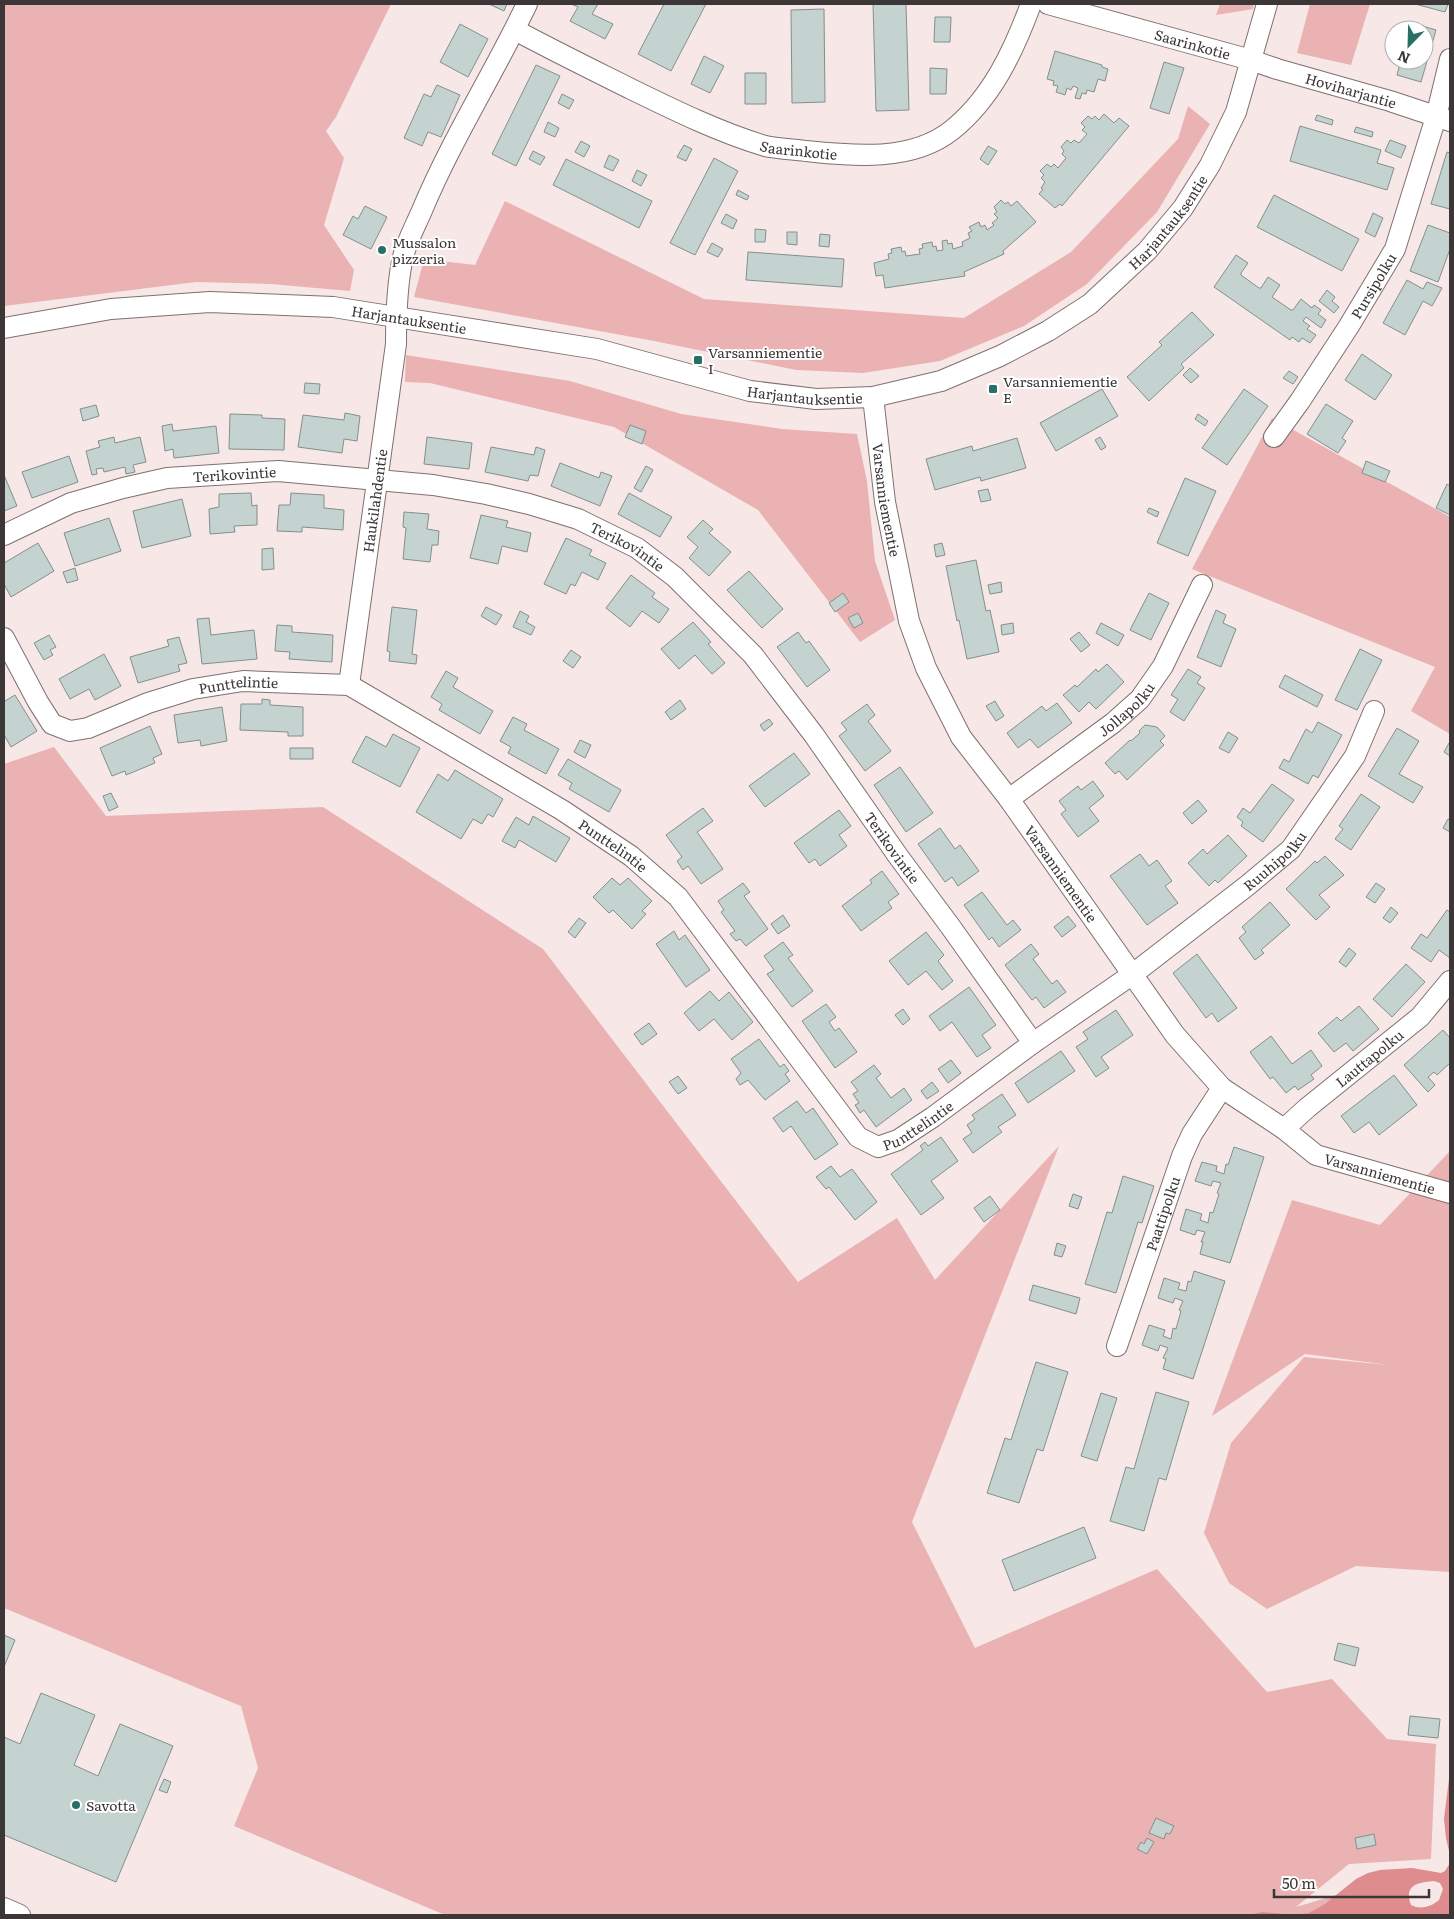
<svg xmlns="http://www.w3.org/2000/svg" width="1454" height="1919" font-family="Literata,serif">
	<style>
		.green { fill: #eab2b2 }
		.water { fill: #de8c8d; fill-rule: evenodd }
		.building { fill: #c4d3d0; stroke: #82908d }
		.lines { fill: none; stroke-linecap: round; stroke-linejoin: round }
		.minor-casing { stroke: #7e7170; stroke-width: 22 }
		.minor { stroke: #fff; stroke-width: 20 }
		.poi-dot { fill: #286f66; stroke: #fff; stroke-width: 2 }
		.labels { text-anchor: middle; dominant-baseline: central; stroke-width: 4; stroke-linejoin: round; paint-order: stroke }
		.street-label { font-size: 14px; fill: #3c3636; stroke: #fff }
		.poi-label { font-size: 14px; fill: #3c3636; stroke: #fff; text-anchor: start }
	</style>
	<rect width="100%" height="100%" fill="#f7e7e7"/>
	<path class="green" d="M4 4H391L336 117 326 131 344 158 324 225 354 270 350 291 271 284 196 282 4 306Z
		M1220 4H1254L1253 9 1216 15Z
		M1310 4H1370L1351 65 1297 53Z
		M1188 106 1210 124 1157 212 1087 284 1024 326 940 361 863 373 796 370 654 341 414 297 424 259 475 265 505 201 704 299 964 318 1071 252 1178 139Z
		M406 355 570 381 681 414 782 429 857 434 867 481 875 561 895 620 860 642 758 510 614 427 430 383 405 382Z
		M1272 418 1450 517V734L1411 711 1435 667 1192 569Z
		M54 747 106 816 323 807 543 949 798 1282 897 1218 935 1280 1059 1146 912 1522 975 1648 1157 1569 1267 1692 1332 1679 1387 1739 1436 1744 1431 1859 1349 1864 1296 1907 1336 1895V1915H445L234 1826 258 1768 241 1706 4 1608V764Z
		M1450 1151V1572L1356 1566 1267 1609 1229 1583 1204 1533 1231 1443 1304 1357 1389 1365 1305 1354 1212 1416 1292 1200 1380 1225Z"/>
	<path class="water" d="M1450 1771V1855L1446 1838 1444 1819Z
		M1450 1863V1915H1249L1262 1912 1294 1915 1309 1913 1325 1904 1356 1879 1368 1873 1380 1870 1412 1868 1441 1873 1445 1871ZM1434 1881 1440 1883 1443 1889 1439 1900C1431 1907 1420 1910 1411 1905 1403 1885 1419 1882 1434 1881Z"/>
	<path class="building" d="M489 4H507L504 11Z
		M571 4H598L592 14 613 24 605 39 570 21 578 7Z
		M664 4H706L671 71 638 54Z
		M873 4H906L909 110 876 111Z
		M1415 4H1448L1445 12Z
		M824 9 825 102 792 103 791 10Z
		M935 17H951L950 42H934Z
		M1412 23 1436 30 1421 82 1397 75 1401 60H1424V30H1410Z
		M460 24 488 39 468 77 440 62Z
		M1055 51 1102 65V67L1108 69 1105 81 1098 79 1094 92 1087 90 1086 94 1082 93 1080 99 1075 98 1078 88 1073 86 1071 90 1067 88 1065 95 1056 92 1058 86 1053 85 1054 81 1047 79Z
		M704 56 724 66 710 93 691 84Z
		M1164 62 1184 68 1169 114 1150 108Z
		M536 65 560 76 516 166 492 154Z
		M930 68 947 69 946 94H930Z
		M745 73H766V104H745Z
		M437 85 460 95 441 137 428 132 422 146 404 138 424 94 431 97Z
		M562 94 574 100 569 109 558 103Z
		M1104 114 1114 123 1119 118 1129 126 1062 206 1060 204 1055 208 1039 194 1043 189 1041 188 1045 182 1041 178 1044 175 1040 171 1047 164 1051 167 1054 164 1058 168 1066 158 1062 154 1064 151 1061 147 1067 140 1071 143 1074 140 1079 143 1087 134 1082 130 1085 127 1081 123 1088 116 1092 119 1095 116 1099 120Z
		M1317 115 1333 120 1332 125 1315 120Z
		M548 122 559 128 555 137 544 132Z
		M1300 126 1381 150 1377 163 1394 168 1387 190 1290 161Z
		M1356 127 1373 132 1372 137 1354 132Z
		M1390 140 1406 146 1401 158 1385 151Z
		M581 141 590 146 584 157 575 152Z
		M684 145 692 149 686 161 677 157Z
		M988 146 997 151 988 165 980 159Z
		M533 151 545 157 540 165 529 159Z
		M1447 152 1450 153V209L1431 204Z
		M609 155 619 160 613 171 604 167Z
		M714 158 738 171 695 255 670 243Z
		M566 159 652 201 639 228 553 185Z
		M637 170 647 175 641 186 632 181Z
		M738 190 749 196 747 200 736 195Z
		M1274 195 1359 239 1342 271 1257 227Z
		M1001 200 1005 204 1008 202 1011 206 1017 201 1036 222 1003 251 1004 254 964 272 965 276 885 288 883 275 876 276 874 263 889 259 888 254 892 253 891 249 901 247 902 252 905 251 906 256 920 254 919 249 923 248 922 244 932 242 933 247 936 246 937 251 943 250 942 241 947 240 948 244 952 243 953 249 963 246 962 242 970 238 968 233 972 231 969 227 979 222 981 227 985 225 987 230 994 225 992 223 998 218 994 214 997 212 994 207Z
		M365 206 387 217 371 249 343 235 353 216 358 219Z
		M1373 213 1383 218 1375 237 1365 232Z
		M726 214 737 220 733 229 721 223Z
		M1428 225 1450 233V249L1438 282 1410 271Z
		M755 229 766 230 765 242H755Z
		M787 232H797V245L787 244Z
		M820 234 830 235 829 247 819 246Z
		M712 243 723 249 718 257 707 252Z
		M748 252 844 259 842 287 746 280Z
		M1236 255 1248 263 1241 273V275L1259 288H1261L1268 277 1280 285 1272 297 1291 310H1293L1301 299 1312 308 1314 305 1321 310 1318 314 1326 320 1321 328 1306 317 1303 321 1310 326 1307 329 1316 335 1310 343 1302 338 1299 342 1292 337 1290 340 1214 287Z
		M1407 280 1423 289 1427 282 1442 288 1432 306 1423 301 1405 335 1383 323Z
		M1327 290 1335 297 1332 301 1339 307 1334 313 1319 301Z
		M1192 312 1214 335 1181 364 1184 368 1149 401 1127 377 1162 345 1159 342Z
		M1362 354 1392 375 1375 400 1345 380Z
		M1190 368 1199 376 1191 383 1183 375Z
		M1289 371 1298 377 1293 384 1283 378Z
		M305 383 320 384 319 394 304 393Z
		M1102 389 1118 416 1056 451 1040 423Z
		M1244 389 1268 406 1227 465 1202 448Z
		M1326 404 1353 421 1342 438 1346 441 1338 453 1307 434Z
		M96 405 99 416 83 421 80 409Z
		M345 413 360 416 357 441 344 439 342 453 298 447 303 415 344 420Z
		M230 414 262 415V418L285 419 284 450 229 449Z
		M1198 414 1208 421 1205 426 1195 419Z
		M172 424 173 431 216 426 219 453 174 458 173 449 165 451 162 426Z
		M630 425 646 431 642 444 625 437Z
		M114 437 115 443 140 437 146 462 133 465 135 472 126 474 125 467 104 472 103 468 96 469 97 474 92 475 86 451 100 447 98 441Z
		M427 437 472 443 469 469 424 464Z
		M1100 437 1106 447 1101 450 1095 440Z
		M1017 438 1026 468 981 481 980 477 935 490 926 459 972 446 973 451Z
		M491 447 534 455 536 447 545 450 538 476 530 475 528 481 485 472Z
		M69 456 78 482 32 498 22 472Z
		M1366 461 1390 471 1385 482 1362 473Z
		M560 463 599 478 601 472 612 476 600 506 551 486Z
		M646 466 653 470 641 492 634 488Z
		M4 475 17 506 4 511Z
		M1185 478 1216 491 1188 556 1157 543Z
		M1447 484 1450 486V515L1436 508Z
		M988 489 991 500 981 502 978 491Z
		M251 493 252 506 257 505V525L234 526 235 532 210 534 209 509 219 507V494Z
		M291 493 324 495V508L344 510 343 530 302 527V532L277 531 279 505H290Z
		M629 493 672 517 660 537 618 514Z
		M182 499 191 536 142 548 133 511Z
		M1149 508 1159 512 1157 517 1147 512Z
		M404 512 429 514 427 529 439 531 438 545H432L430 562 403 559 406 528 403 527Z
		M481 515 508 521 506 527 531 533 527 552 502 546 498 564 470 558Z
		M109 518 121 551 75 566 64 533Z
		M703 520 713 529 709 533 731 552 709 576 689 558 698 547 687 537Z
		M566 538 592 550 589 555 606 563 598 580 582 572 575 586 571 584 566 594 544 584Z
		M38 543 54 571 11 597 4 584V563Z
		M942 543 945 555 936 557 934 545Z
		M273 548 274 569 262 570V549Z
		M976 560 986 611 990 610 999 652 967 659 959 620 957 621 946 566Z
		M75 568 78 580 67 583 63 572Z
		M749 571 783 609 762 628 727 590Z
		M631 575 655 593 652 597 669 609 659 623 642 611 630 627 606 608Z
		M1001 582 1002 592 990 594 988 585Z
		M843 593 849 602 835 612 829 603Z
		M1149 593 1169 603 1151 640 1130 630Z
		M392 607 417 610 412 654 417 655 416 664 389 661 390 652 387 651Z
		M486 607 502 615 496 625 481 616Z
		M1216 610 1226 615 1223 623 1236 629 1221 667 1197 657Z
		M520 611 529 616 526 622 535 627 531 635 513 627Z
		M858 613 863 623 854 628 848 618Z
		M209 618 211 635 254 630 257 659 202 664 197 619Z
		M693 622 711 642 708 644 725 663 712 674 695 655 679 669 661 649Z
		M1013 623 1014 633 1002 635 1001 625Z
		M1101 623 1124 635 1118 646 1096 633Z
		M277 625 292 626V632L333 635 332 662 289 659 290 652 275 651Z
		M798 632 806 643 809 641 830 670 807 687 777 647Z
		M1079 632 1090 645 1081 652 1070 639Z
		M49 635 56 647 50 650 53 655 44 660 34 643Z
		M179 637 187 663 178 665 180 671 138 683 130 657 169 646 167 640Z
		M1360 649 1382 660 1357 710 1335 700Z
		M571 650 581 657 573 668 563 661Z
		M104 654 121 686 95 700 89 689 70 699 59 679Z
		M1107 664 1124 682 1096 709 1089 702 1079 712 1063 695 1075 685 1077 687 1096 669 1098 672Z
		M1188 669 1201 677 1197 683 1205 688 1184 721 1170 712 1178 699 1171 695Z
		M446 671 458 678 453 687 493 711 480 734 439 710 442 704 431 697Z
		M1285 675 1323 695 1317 707 1279 687Z
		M15 695 37 731 11 747 4 735V699L5 701Z
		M262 699 270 700V705L303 707V736H288V732L240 730 241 704H262Z
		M680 700 686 709 671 720 665 712Z
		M995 701 1004 716 996 721 986 706Z
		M1057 703 1072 723 1038 748 1030 739 1018 748 1007 733 1042 706 1046 711Z
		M867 704 875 715 868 721 891 751 865 771 839 736 847 730 841 723Z
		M222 707 227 741 201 746 200 740 178 743 174 715Z
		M513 717 527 724 524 730 559 749 546 774 508 753 511 747 500 741Z
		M769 719 773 724 764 731 760 725Z
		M1318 722 1342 735 1318 778 1313 775 1308 784 1279 768 1284 759 1289 762 1306 729 1312 733Z
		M1145 725 1157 727 1165 736 1160 741 1164 745 1127 780 1119 771 1115 774 1105 763 1130 740 1131 741 1140 733 1139 731Z
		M150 726 162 754 153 758 155 763 126 775 125 771 112 776 100 748Z
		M1397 728 1419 741 1399 774 1423 787 1413 803 1368 776Z
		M1228 732 1238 738 1229 753 1219 748Z
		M393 734 420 748 400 787 352 762 366 736 386 747Z
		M580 740 591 745 585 758 574 752Z
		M1449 743H1450V756L1444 752Z
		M290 748H313V759H290Z
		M794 753 810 774 765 807 749 786Z
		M568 759 621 790 609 812 569 789 572 783 558 775Z
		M900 767 933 813 906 832 874 785Z
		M455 770 503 799 493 817 488 814 482 824 473 819 461 839 416 812 438 774 448 781Z
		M1093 781 1104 796 1089 808 1099 821 1078 837 1061 814 1066 810 1059 801 1078 786 1081 790Z
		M1272 784 1294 800 1263 842 1241 826 1243 822 1237 817 1243 808 1250 813Z
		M111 793 118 807 109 811 103 796Z
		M1361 794 1380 807 1351 850 1335 839 1343 829 1339 826Z
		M1198 800 1207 811 1192 824 1183 813Z
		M703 808 713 821 697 832 723 869 701 884 688 866 683 870 677 861 682 857 666 835Z
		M839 810 851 826 839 835 847 846 820 866 815 859 809 863 794 843Z
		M533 816 570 838 556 862 519 840 515 848 502 841 516 817 529 825Z
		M1448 819 1450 820V832L1443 828Z
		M940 828 955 849 960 845 979 871 958 886 952 877 945 882 918 844Z
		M1228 835 1247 856 1218 883 1215 880 1209 886 1188 863 1203 849 1207 854Z
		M1140 854 1149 866 1157 860 1172 881 1165 886 1178 903 1147 925 1110 876Z
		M1325 856 1344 875 1319 895 1330 907 1316 920 1286 889 1315 861 1317 863Z
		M882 871 899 894 888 902 892 908 861 931 842 906 872 883 870 880Z
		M612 878 620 885 628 878 652 901 642 911 646 914 632 929 613 910 609 913 593 897Z
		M743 883 750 892 744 896 768 929 746 946 740 939 736 941 730 934 735 931 721 912 724 910 718 901Z
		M1376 883 1385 889 1375 903 1366 897Z
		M982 892 1007 925 1013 920 1021 930 999 947 992 937 989 940 964 905Z
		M1270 902 1290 925 1261 950 1264 953 1255 960 1239 938 1246 932 1242 927Z
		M1391 907 1398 913 1390 923 1383 918Z
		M1447 910 1450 912V958L1439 950 1431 962 1411 948 1421 934 1427 938Z
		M783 915 790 926 778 934 771 924Z
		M1068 916 1076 926 1062 937 1054 927Z
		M579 918 586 923 575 938 568 932Z
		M674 931 679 940 685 935 710 970 686 987 656 944Z
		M926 932 944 955 938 961 953 981 942 990 926 971 908 985 889 961Z
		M783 942 793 955 788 958 813 991 792 1007 767 974 774 970 764 956Z
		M1031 944 1039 954 1033 959 1052 984 1057 980 1066 992 1044 1008 1036 997 1032 1000 1005 965Z
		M1349 948 1356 954 1346 967 1339 962Z
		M1197 954 1237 1008 1218 1022 1212 1013 1206 1018 1173 973Z
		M1406 964 1425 982 1392 1017 1373 999Z
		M969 987 996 1025 982 1035 991 1048 977 1057 952 1022 940 1031 929 1016Z
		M710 991 719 1001 729 992 753 1022 732 1040 714 1019 699 1031 684 1013Z
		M826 1004 836 1017 829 1022 835 1031 839 1028 857 1052 835 1068 802 1021Z
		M1359 1006 1379 1029 1353 1051 1346 1043 1334 1052 1318 1033 1337 1017 1341 1021Z
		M903 1009 910 1019 903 1025 895 1015Z
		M1116 1010 1133 1035 1101 1057 1109 1068 1096 1077 1076 1047 1088 1039 1083 1032Z
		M649 1023 657 1034 642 1045 634 1034Z
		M1443 1030 1450 1038V1063L1437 1075 1434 1072 1428 1077 1435 1085 1428 1092 1404 1065Z
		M1271 1036 1292 1064 1311 1050 1322 1066 1311 1075 1314 1079 1298 1090 1295 1086 1286 1093 1273 1077 1270 1079 1250 1052Z
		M759 1039 780 1067 784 1064 789 1071 785 1074 790 1081 765 1100 748 1080 740 1085 736 1079 741 1073 731 1059Z
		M1061 1051 1075 1071 1028 1103 1015 1083Z
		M951 1060 961 1073 948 1083 938 1069Z
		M874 1065 881 1074 876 1078 891 1098 904 1088 912 1100 876 1127 864 1110 860 1113 855 1105 859 1103 853 1094 858 1091 851 1082Z
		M1394 1075 1417 1105 1379 1135 1369 1122 1354 1133 1341 1116Z
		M678 1076 687 1088 678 1094 669 1082Z
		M932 1082 939 1091 927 1099 921 1091Z
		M1002 1094 1016 1115 998 1127 1002 1132 973 1153 963 1139 972 1133 967 1125 975 1119 972 1115Z
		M797 1101 806 1113 813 1108 838 1144 815 1160 791 1126 783 1132 773 1118Z
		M941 1137 958 1161 931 1181 944 1198 921 1215 891 1174 923 1150 920 1146 925 1142 928 1146Z
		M1234 1147 1264 1157 1230 1263 1200 1254 1203 1242H1201L1205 1232 1197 1230 1195 1235 1180 1230 1186 1209 1202 1214 1200 1220 1208 1223 1210 1212 1213 1213 1219 1194 1217 1193 1221 1183 1213 1181 1211 1186 1195 1181 1202 1162 1217 1166 1216 1171 1224 1174 1226 1164 1228 1165Z
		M831 1166 840 1177 852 1169 877 1202 855 1220 829 1187 826 1189 816 1177Z
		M1123 1176 1154 1186 1142 1223 1138 1222 1116 1293 1085 1284 1107 1212 1112 1213Z
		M1073 1194 1082 1197 1078 1209 1069 1206Z
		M990 1196 1000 1210 984 1222 974 1208Z
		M1057 1243 1066 1246 1062 1257 1054 1255Z
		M1194 1271 1225 1281 1193 1379 1163 1369 1166 1359 1163 1358 1168 1348 1160 1345 1158 1351 1142 1345 1149 1325 1165 1330 1163 1336 1171 1339 1173 1328 1176 1329 1181 1311 1179 1310 1183 1301 1175 1298 1173 1303 1158 1298 1164 1278 1180 1283 1178 1289 1186 1291 1188 1281 1191 1282Z
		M1033 1285 1080 1298 1076 1314 1029 1300Z
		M1036 1362 1068 1372 1043 1451 1037 1449 1019 1503 987 1493 1005 1438 1011 1440Z
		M1156 1392 1189 1402 1166 1480 1159 1478 1144 1531 1110 1521 1126 1467 1134 1469Z
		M1101 1393 1117 1398 1097 1461 1081 1456Z
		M1084 1527 1096 1558 1014 1591 1002 1560Z
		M4 1635 15 1640 4 1667Z
		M1338 1643 1359 1648 1355 1666 1334 1660Z
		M41 1693 95 1715 74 1765 98 1776 120 1724 173 1746 116 1882 4 1835V1737L20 1744Z
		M1410 1716 1440 1719 1438 1738 1408 1735Z
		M164 1779 171 1782 167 1793 159 1790Z
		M1156 1818 1174 1826 1170 1834 1166 1833 1164 1839 1149 1833Z
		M1374 1834 1376 1845 1357 1849 1355 1838Z
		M1147 1838 1154 1842 1147 1854 1137 1849 1141 1842 1144 1844Z"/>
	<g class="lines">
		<g class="minor-casing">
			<g id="minor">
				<path id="s1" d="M1048 4 1251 60 1277 69 1390 101 1450 121"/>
				<path id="s2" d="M515 30C554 51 593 70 633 90 676 111 719 132 765 146 778 149 793 149 806 151 854 156 912 162 952 130 992 98 1014 50 1031 4"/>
				<path id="s3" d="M4 328 111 309 210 302 333 307 597 349 750 391 816 399 873 397 941 381 1000 356 1048 331 1090 304 1147 251 1183 208 1210 165 1236 112 1267 4"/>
				<path id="s4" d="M873 397 885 502 909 621 926 668 961 737 1009 799 1175 1035 1222 1088 1284 1129 1316 1155 1450 1193"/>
				<path id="s5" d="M1274 437 1300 401 1349 326 1395 249 1436 117 1450 59"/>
				<path id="s6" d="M4 535 71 503 123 488 167 478 278 471 433 485 486 494 529 504 578 519 637 548 675 577 753 655 814 735 898 856 950 926 1033 1043"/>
				<path id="s7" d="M4 638 38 702 52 724 70 731 88 728 148 703 193 689 243 681 349 685 562 810 631 856 678 897 858 1137 878 1147 898 1140 933 1117 1033 1043 1133 974 1248 885 1291 849 1355 756 1374 711"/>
				<path id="s8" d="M349 685 396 344C396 318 397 283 403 257 407 240 417 223 423 208 453 137 494 73 527 4"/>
				<path id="s9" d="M1009 799 1113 723 1140 699 1163 666 1202 585"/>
				<path id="s10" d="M1284 1129 1307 1108 1420 1017 1450 981"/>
				<path id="s11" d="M1117 1346 1182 1156 1192 1134 1222 1088"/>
				<path d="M4 1908 20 1915"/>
			</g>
		</g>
		<use href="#minor" class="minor"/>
	</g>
	<g class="poi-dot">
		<circle cx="382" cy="250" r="5"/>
		<rect x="693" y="355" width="10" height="10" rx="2.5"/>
		<rect x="988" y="384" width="10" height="10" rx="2.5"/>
		<circle cx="76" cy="1805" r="5"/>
	</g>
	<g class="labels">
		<g class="street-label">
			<text stroke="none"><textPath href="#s1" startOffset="150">Saarinkotie</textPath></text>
			<text stroke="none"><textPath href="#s1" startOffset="315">Hoviharjantie</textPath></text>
			<text stroke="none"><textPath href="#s2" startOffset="310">Saarinkotie</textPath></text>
			<text stroke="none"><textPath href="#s3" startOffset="1232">Harjantauksentie</textPath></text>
			<text stroke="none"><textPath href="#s5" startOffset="181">Pursipolku</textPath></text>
			<text stroke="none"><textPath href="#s3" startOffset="408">Harjantauksentie</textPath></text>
			<text stroke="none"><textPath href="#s3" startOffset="812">Harjantauksentie</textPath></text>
			<text stroke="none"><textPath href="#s6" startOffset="241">Terikovintie</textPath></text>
			<text stroke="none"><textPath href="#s4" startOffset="104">Varsanniementie</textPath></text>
			<text stroke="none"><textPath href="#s8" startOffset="186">Haukilahdentie</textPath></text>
			<text stroke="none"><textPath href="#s6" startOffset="646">Terikovintie</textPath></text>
			<text stroke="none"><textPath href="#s7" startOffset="294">Punttelintie</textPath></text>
			<text stroke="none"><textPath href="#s9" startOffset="148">Jollapolku</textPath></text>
			<text stroke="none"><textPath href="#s7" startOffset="714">Punttelintie</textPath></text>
			<text stroke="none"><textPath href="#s6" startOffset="1051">Terikovintie</textPath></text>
			<text stroke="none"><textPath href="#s7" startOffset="1610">Ruuhipolku</textPath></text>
			<text stroke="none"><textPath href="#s4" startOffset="524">Varsanniementie</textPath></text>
			<text stroke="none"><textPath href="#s10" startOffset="111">Lauttapolku</textPath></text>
			<text stroke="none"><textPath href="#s7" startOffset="1165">Punttelintie</textPath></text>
			<text stroke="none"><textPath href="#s4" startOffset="974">Varsanniementie</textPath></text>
			<text stroke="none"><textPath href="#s11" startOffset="140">Paattipolku</textPath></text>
		</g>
		<g class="poi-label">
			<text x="392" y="242">Mussalon<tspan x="392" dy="16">pizzeria</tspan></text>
			<text x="708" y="352">Varsanniementie<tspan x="708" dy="16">I</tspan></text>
			<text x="1003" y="381">Varsanniementie<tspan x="1003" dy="16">E</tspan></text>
			<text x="86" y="1805">Savotta</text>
		</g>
	</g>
	<rect width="1454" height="1919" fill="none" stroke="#3c3636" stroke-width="10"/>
	<g transform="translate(1409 45) rotate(203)"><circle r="24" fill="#ffffff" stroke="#b1afaf"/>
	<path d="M0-4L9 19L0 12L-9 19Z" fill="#286f66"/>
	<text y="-8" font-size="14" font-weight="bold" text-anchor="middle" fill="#3c3636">N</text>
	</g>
	<path d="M1274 1889v8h155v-8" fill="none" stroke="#3c3636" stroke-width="2.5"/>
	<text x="1282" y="1889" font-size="15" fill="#3c3636" stroke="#ffffff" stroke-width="4" paint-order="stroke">50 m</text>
</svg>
